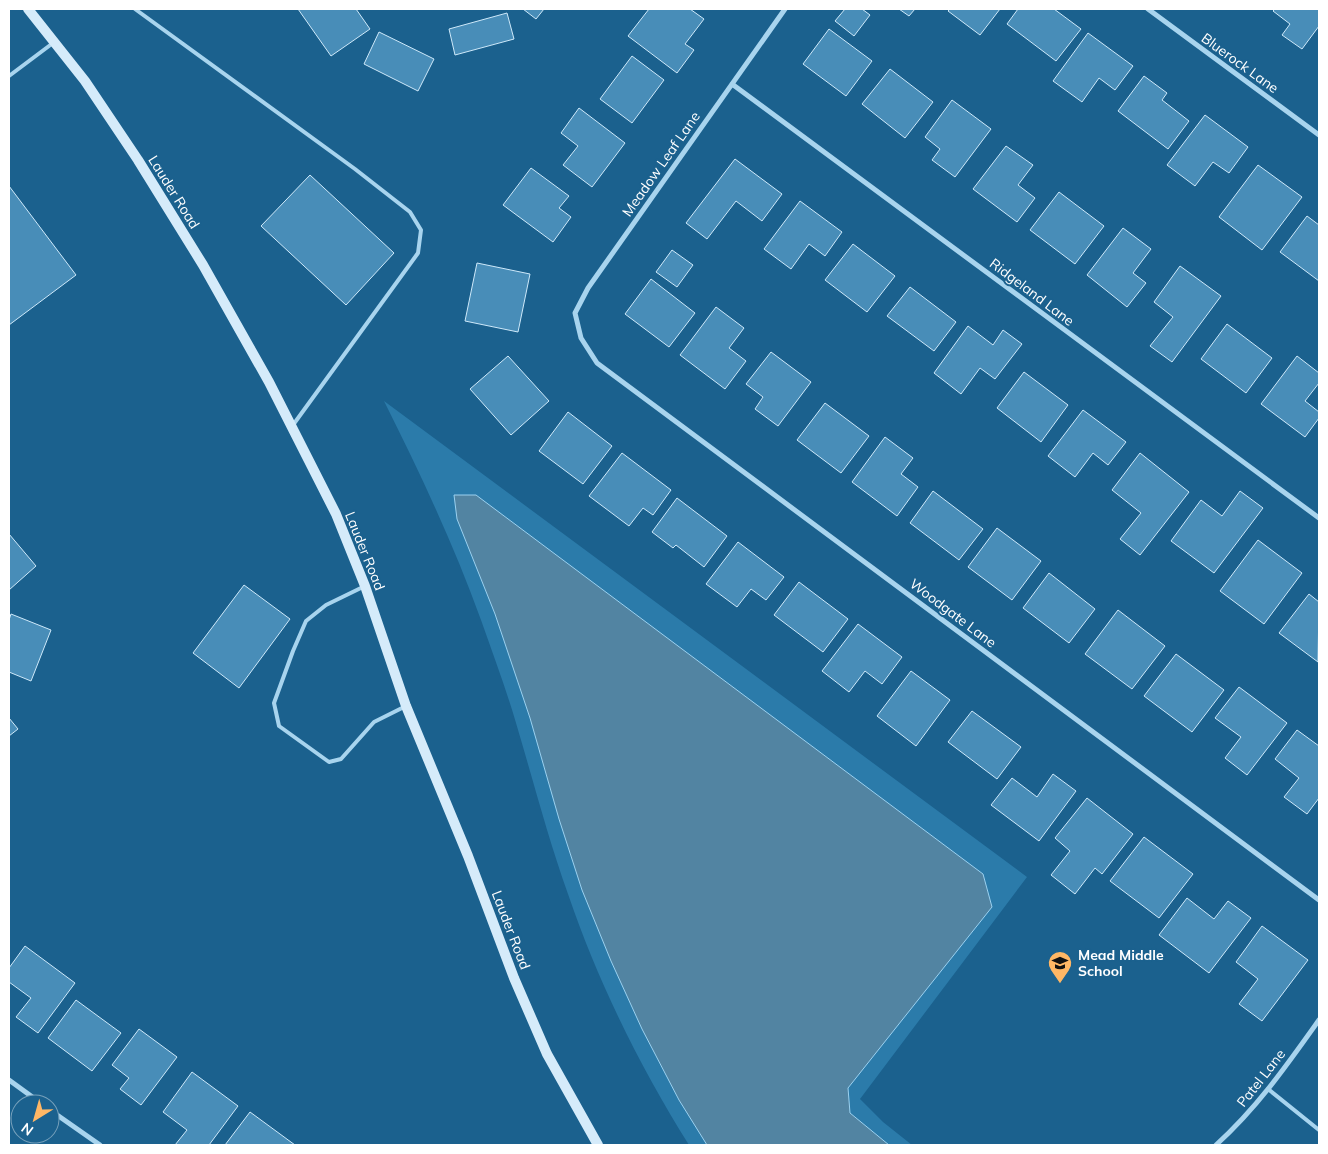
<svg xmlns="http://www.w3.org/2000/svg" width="1328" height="1154" font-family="Mulish,sans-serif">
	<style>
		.green { fill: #2b7baa }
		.water { fill: #5284a2; stroke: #9bd1f0 }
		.building { fill: #488db8; stroke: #cee9fa }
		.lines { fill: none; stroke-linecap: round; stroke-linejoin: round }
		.service { stroke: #a8d4ee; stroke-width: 4 }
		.minor { stroke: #a8d4ee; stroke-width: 5 }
		.secondary { stroke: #d5ebfa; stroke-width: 10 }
		.labels { text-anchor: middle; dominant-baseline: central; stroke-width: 4; stroke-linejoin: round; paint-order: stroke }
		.street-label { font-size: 14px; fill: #fff; stroke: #1b618e }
		.poi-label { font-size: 14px; font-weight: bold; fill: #fff; stroke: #1b618e; text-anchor: start }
	</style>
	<rect width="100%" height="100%" fill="#1b618e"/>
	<path class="green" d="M384 401 1027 877 860 1099 883 1122 912 1145H689C640 1067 598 982 568 894 548 838 533 780 516 723 506 689 493 654 481 620 454 545 420 473 384 401Z"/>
	<path class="water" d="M454 495H476L983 874 992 907 848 1088 850 1113 889 1145H707L679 1100 642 1029 611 961 582 890 559 819 530 718 495 614 457 519Z"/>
	<path class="building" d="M298 9H356L370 29 331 56Z
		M523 9H544L536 19Z
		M649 9H690L704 19 685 44 694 50 677 73 628 36Z
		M845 9H862L870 15 854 36 835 21Z
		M899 9H915L909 16Z
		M950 9H1000L980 35 948 11Z
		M1018 9H1054L1081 29 1056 61 1007 24Z
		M1275 9H1319V26L1302 49 1282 35 1290 24 1273 11Z
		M507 13 514 39 455 55 449 29Z
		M829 29 872 61 846 96 803 64Z
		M379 32 434 59 418 91 364 64Z
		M1088 33 1133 66 1115 90 1099 78 1082 102 1053 81Z
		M632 56 664 80 632 123 600 99Z
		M890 69 933 102 905 138 862 104Z
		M1144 76 1167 93 1162 100 1189 121 1168 149 1118 111Z
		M952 100 991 129 955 177 932 160 940 149 925 137Z
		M579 108 625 143 592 187 563 165 578 146 561 133Z
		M1205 115 1248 147 1229 173 1213 162 1195 186 1167 165Z
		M1006 146 1033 165 1018 185 1035 198 1017 222 973 189Z
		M735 159 782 194 762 221 736 201 707 239 686 223Z
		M1258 165 1302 197 1262 250 1219 217Z
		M531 168 569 196 559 208 571 217 553 242 503 205Z
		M310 175 394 253 346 305 261 226Z
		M9 186 76 275 9 325Z
		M1059 192 1104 226 1075 264 1030 230Z
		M800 201 842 232 825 256 809 244 791 269 764 249Z
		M1307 216 1319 225V281L1280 252Z
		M1123 228 1151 249 1133 273 1146 283 1127 307 1087 275Z
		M853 244 895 276 867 312 825 280Z
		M672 250 693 265 677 287 656 272Z
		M477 263 530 274 518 332 465 321Z
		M1180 266 1221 296 1172 362 1150 346 1173 317 1154 302Z
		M651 279 695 313 669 347 625 314Z
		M910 287 956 322 934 351 887 316Z
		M716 307 744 328 729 348 746 361 725 389 680 355Z
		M1227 324 1272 358 1246 393 1201 359Z
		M968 326 993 345 1003 330 1022 344 995 379 980 368 961 394 934 373Z
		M771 352 811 382 778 426 755 409 763 397 746 384Z
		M508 356 549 401 511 435 470 389Z
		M1297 356 1319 373V383L1305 401 1319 412V418L1305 437 1261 404Z
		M1024 372 1068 405 1041 442 997 408Z
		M825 403 869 436 841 473 797 440Z
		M1083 410 1126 442 1108 465 1093 453 1075 477 1048 456Z
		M568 412 612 446 583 484 539 451Z
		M885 437 913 458 901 474 918 487 897 516 852 482Z
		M622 453 671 490 653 515 643 508 629 526 589 496Z
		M1140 453 1189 492 1140 555 1120 539 1141 513 1112 490Z
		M933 491 983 529 959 560 910 523Z
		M1240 491 1263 508 1214 573 1171 541 1201 500 1222 516Z
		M677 498 727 536 704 567 676 545 673 548 652 532Z
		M997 528 1041 561 1012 600 968 567Z
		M9 534 36 566 9 590Z
		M1258 540 1302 573 1264 624 1220 591Z
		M738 542 784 577 766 600 751 589 737 607 706 584Z
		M1049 573 1095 609 1069 643 1023 608Z
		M799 582 848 619 823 652 774 615Z
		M244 585 290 619 239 688 193 653Z
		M1309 594 1319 602 1318 662 1279 633Z
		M1118 610 1165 646 1132 689 1085 654Z
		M11 614 51 630 31 681 9 672V620Z
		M858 624 902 657 882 684 865 671 849 692 822 671Z
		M1176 654 1224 690 1192 732 1144 696Z
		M911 671 950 700 916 746 877 716Z
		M1239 687 1287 723 1247 775 1225 758 1241 737 1215 718Z
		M972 711 1021 747 997 779 948 742Z
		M9 718 18 729 9 736Z
		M1297 730 1319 746V798L1307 814 1284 797 1299 778 1275 759Z
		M1053 774 1076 791 1039 841 991 805 1012 778 1037 797Z
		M1087 798 1133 834 1102 874 1095 868 1075 894 1051 875 1070 851 1055 838Z
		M1144 837 1193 874 1159 918 1110 881Z
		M1187 898 1214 919 1228 901 1251 918 1209 973 1159 935Z
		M1262 926 1308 960 1262 1021 1239 1004 1258 979 1236 962Z
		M25 946 75 983 38 1033 16 1017 31 998 9 982V968Z
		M76 1000 121 1033 92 1071 48 1038Z
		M139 1029 177 1057 141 1105 120 1089 129 1078 112 1065Z
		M192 1072 238 1106 209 1145H175L187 1130 163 1112Z
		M250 1112 295 1145H225Z"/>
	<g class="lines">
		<path class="service" d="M135 9 355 169 410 212 421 230 418 253 293 425
			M9 76 53 43
			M365 586 326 605 306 621 293 651 274 703 279 726 329 762 341 759 374 722 404 707
			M1268 1089 1319 1130"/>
		<path class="minor" d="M785 9 588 288 575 313 581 338 597 363 1319 900
			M1148 9 1319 135
			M732 84 1319 518
			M9 1080 42 1104
			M50 1110 100 1145
			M1216 1145C1257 1108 1287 1065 1319 1020"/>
		<path class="secondary" d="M28 9 85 81 138 160 203 265 269 382 336 514 365 586 406 706 468 856 514 978 547 1054 598 1145"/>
	</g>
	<defs>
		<g id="school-pin" transform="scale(1.25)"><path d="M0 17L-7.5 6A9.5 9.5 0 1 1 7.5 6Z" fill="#ffb765" stroke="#1b618e"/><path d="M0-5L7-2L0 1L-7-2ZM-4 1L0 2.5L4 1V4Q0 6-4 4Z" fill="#111"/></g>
	</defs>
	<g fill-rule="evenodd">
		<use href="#school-pin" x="1060" y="963"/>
	</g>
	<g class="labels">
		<g class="street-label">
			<text transform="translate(1240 63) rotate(36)">Bluerock Lane</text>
			<text transform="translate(661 164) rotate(-55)">Meadow Leaf Lane</text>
			<text transform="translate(174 192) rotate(58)">Lauder Road</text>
			<text transform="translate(1032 292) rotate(37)">Ridgeland Lane</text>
			<text transform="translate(365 551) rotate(68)">Lauder Road</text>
			<text transform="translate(953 613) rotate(37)">Woodgate Lane</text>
			<text transform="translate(511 930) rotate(69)">Lauder Road</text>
			<text transform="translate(1261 1078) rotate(-52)">Patel Lane</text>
		</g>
		<g class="poi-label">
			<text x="1078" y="955">Mead Middle<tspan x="1078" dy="16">School</tspan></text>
		</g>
	</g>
	<rect width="1328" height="1154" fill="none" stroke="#ffffff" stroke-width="20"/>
	<g transform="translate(35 1119) rotate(217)"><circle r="24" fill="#1b618e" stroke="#76a0bb"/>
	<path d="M0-4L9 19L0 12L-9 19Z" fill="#ffb765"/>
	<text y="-8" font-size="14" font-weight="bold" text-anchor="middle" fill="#ffffff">N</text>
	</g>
</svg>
